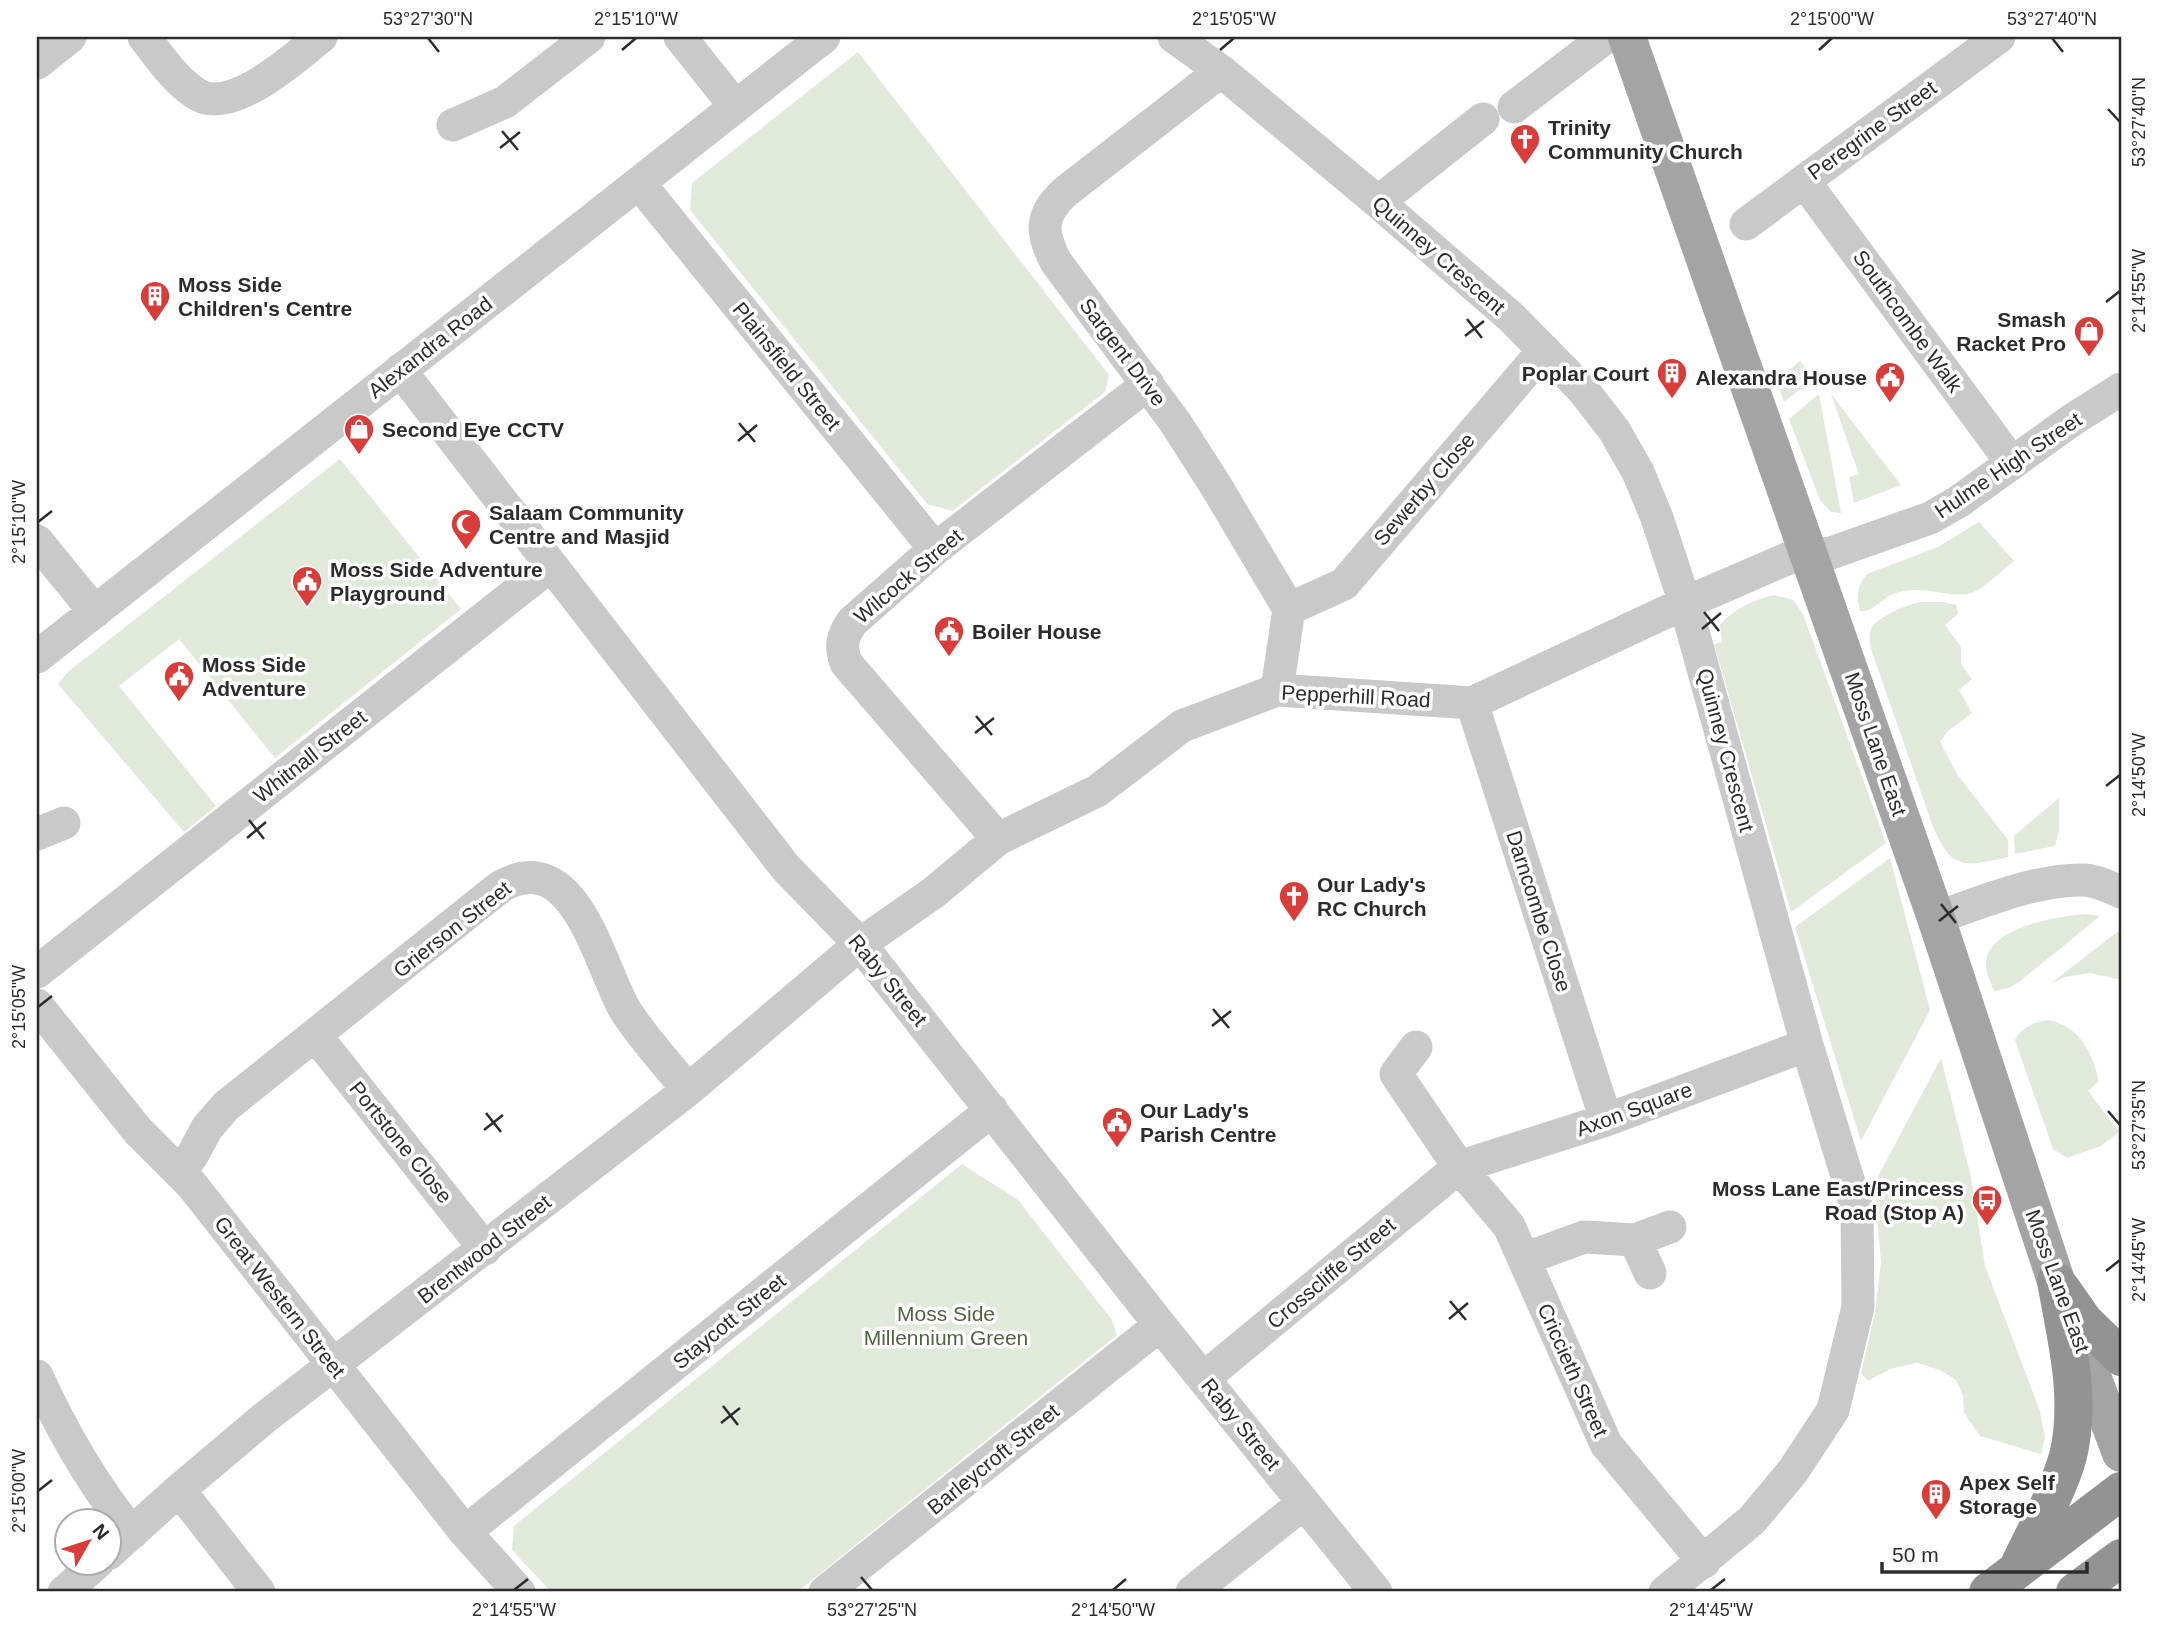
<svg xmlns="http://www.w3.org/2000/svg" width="2158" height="1629" font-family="Helvetica,sans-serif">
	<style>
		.green { fill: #e1e9db }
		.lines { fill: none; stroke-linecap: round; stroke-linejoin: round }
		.minor { stroke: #c9c9c9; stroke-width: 33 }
		.major { stroke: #a4a4a4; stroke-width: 38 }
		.highway { stroke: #939393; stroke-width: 38 }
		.ticks { fill: none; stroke: #2c2c2c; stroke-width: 2.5 }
		.labels { text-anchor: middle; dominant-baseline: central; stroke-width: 7; stroke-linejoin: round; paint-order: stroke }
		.poi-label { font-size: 21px; font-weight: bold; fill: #2c2c2c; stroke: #fff; text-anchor: start }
		.street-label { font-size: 21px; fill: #2c2c2c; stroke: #fff }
		.park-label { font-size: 21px; fill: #4c653d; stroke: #fff }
		.neatline { fill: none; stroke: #2c2c2c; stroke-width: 2.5 }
		.ticks-label { font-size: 18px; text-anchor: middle; fill: #2c2c2c }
	</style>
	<rect width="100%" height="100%" fill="#fff"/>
	<path class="green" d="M858 52 1109 375 1105 392 952 511 927 504 690 210 692 183Z
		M1800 361 1814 379 1784 402 1777 380Z
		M1819 394 1841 513 1831 512 1820 500 1789 419Z
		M1831 394 1901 485 1854 503 1849 477 1859 474Z
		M340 459 461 609 275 758 179 639 119 686 216 806 184 832 58 684 69 671Z
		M1979 522 2014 561C2001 571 1988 585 1974 592 1956 601 1921 582 1893 594 1881 599 1872 613 1860 611 1856 597 1857 586 1867 574L1938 547Z
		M1775 595 1793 600 1803 614 1886 843 1791 912 1714 644 1722 642 1720 625C1733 609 1755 599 1775 595Z
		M1919 602H1943L1956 605 1958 614 1945 625 1961 647V664L1972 679 1959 690 1972 713 1948 731 1940 742 1957 774 2008 840V857C1965 866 1953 872 1933 827L1870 646C1870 641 1869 633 1871 629 1876 617 1907 605 1919 602Z
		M2059 798V831L2055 846 2015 854 2014 836Z
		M1890 858 1930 1010 1861 1141 1795 927Z
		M2086 914 2100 916 2019 982 2009 988 1994 991C1991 983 1986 974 1986 965 1985 928 2057 916 2086 914Z
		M2121 929V980L2091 973 2065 977 2050 984Z
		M2049 1020C2080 1027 2092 1052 2099 1081L2088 1091 2119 1132 2101 1146 2067 1158 2053 1149 2015 1040C2023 1026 2034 1022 2049 1020Z
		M1941 1058 1971 1177 1985 1266 2040 1411 2045 1438 2041 1454 1980 1436 1964 1413 1963 1396 1956 1380 1940 1370 1917 1363 1890 1369 1868 1381 1861 1373 1875 1312 1881 1262 1874 1184Z
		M962 1164 1018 1200 1112 1320 1117 1335 797 1592H551L512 1550 514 1526Z"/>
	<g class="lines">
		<path class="minor" d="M144 37C159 56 174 79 195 93 230 118 295 57 321 37
			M680 37 735 106
			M1174 37 1221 71 1378 202 1511 317 1583 390 1614 430 1638 472 1657 518 1685 603 1807 1045 1857 1209 1858 1307 1833 1410 1793 1471 1752 1520 1665 1592
			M37 63 70 37
			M1221 71 1065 192C1039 216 1041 233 1056 262L1175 422 1216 486 1289 609 1277 690
			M1514 107 1606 37
			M453 125 505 102 589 37
			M1804 181 2012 463
			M639 183 935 549
			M1378 202 1483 119
			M1746 224 1999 37
			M400 370 786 868 860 944 1160 1325 1376 1592
			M37 541 95 612
			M1289 609 1344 584 1544 350
			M37 657 824 37
			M1472 703 1606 1120
			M37 834 64 823
			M998 839 846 663C840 646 842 637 852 622L935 549 1148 384
			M1936 918C1979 903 2039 878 2085 880 2098 881 2109 887 2121 892
			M37 972 551 565
			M37 1005 138 1131 192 1185 465 1532 519 1592
			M316 1036 485 1249
			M1416 1047 1396 1074 1459 1167 1509 1226 1606 1444 1704 1562
			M180 1173 193 1154 207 1128 226 1106 500 887C575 843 599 965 625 1010 642 1037 668 1065 688 1090
			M1635 1240 1650 1273
			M1524 1259 1584 1237 1635 1240 1670 1227
			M37 1376C62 1431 94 1486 132 1533
			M1204 1378 1459 1167 1606 1120 1807 1045
			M179 1490 259 1592
			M465 1532 992 1110
			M108 1554 179 1490 263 1419 688 1090 860 944 933 893 998 839 1097 791 1182 726 1277 690 1472 703 1685 603 1789 558 1831 553 1930 518 1958 502 2072 420 2121 389
			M64 1592 98 1562
			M825 1592 1160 1325
			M1192 1592 1304 1503"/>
		<path class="major" d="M1627 37 1936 918 2056 1281 2121 1453"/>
		<path class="highway" d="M2061 1288 2084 1321 2121 1357
			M2018 1568C2033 1535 2059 1490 2068 1456 2082 1398 2066 1338 2056 1281
			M1988 1592 2121 1491
			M2075 1592 2121 1558"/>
	</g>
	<path class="ticks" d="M428 38 439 52M2052 38 2063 52M622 50 636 38M1220 50 1234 38M1819 50 1832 38M2108 109 2120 122M502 131 518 150M500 148 520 132M2106 302 2120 291M1467 319 1482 338M1465 336 1484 321M739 423 755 442M738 441 757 425M38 522 52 511M1704 612 1719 631M1702 629 1721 613M976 716 992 735M975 733 994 718M2106 786 2120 775M249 820 264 839M247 838 266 822M1941 904 1956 923M1939 921 1958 906M38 1007 52 996M1213 1009 1229 1028M1212 1026 1231 1011M2108 1111 2120 1125M486 1113 501 1132M484 1130 503 1115M2106 1271 2120 1260M1450 1301 1466 1320M1449 1319 1468 1303M723 1406 738 1425M721 1423 740 1408M38 1491 52 1480M861 1577 872 1590M514 1590 528 1579M1113 1590 1126 1579M1711 1590 1725 1579"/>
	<defs>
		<g id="church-pin" transform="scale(1.575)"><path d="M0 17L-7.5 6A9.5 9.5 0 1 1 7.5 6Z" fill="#d93c39" stroke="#fff"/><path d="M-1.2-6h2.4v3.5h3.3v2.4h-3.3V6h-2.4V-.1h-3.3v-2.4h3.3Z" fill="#fff"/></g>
		<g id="building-pin" transform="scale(1.575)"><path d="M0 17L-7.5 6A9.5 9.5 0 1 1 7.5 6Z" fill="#d93c39" stroke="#fff"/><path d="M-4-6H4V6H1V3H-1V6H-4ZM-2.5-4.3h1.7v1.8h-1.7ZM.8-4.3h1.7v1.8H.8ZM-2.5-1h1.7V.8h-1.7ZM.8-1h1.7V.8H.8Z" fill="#fff"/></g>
		<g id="shop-pin" transform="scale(1.575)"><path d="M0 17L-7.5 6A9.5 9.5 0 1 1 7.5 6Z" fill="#d93c39" stroke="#fff"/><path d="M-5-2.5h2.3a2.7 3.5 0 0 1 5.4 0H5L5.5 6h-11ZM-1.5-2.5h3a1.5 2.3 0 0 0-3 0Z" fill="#fff"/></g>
		<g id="civic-pin" transform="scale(1.575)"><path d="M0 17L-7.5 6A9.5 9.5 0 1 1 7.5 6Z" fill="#d93c39" stroke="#fff"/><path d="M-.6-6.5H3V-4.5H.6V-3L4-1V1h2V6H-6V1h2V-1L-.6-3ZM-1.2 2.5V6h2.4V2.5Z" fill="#fff"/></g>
		<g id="mosque-pin" transform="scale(1.575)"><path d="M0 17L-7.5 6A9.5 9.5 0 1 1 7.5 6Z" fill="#d93c39" stroke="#fff"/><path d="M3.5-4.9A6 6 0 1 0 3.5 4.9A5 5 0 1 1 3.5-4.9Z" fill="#fff"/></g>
		<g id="bus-pin" transform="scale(1.575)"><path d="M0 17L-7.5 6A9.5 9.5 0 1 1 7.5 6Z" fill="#d93c39" stroke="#fff"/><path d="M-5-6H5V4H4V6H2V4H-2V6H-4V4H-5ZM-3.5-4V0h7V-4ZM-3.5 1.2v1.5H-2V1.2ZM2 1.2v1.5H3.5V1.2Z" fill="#fff"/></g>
	</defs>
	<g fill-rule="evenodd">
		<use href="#church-pin" x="1525" y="139"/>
		<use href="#building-pin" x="155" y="296"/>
		<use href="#shop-pin" x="2089" y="331"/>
		<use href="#building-pin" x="1672" y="373"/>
		<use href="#civic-pin" x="1890" y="377"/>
		<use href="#shop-pin" x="359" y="429"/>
		<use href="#mosque-pin" x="466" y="524"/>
		<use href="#civic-pin" x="307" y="581"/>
		<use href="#civic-pin" x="949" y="631"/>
		<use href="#civic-pin" x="179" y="676"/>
		<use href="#church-pin" x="1294" y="896"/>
		<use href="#civic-pin" x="1117" y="1122"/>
		<use href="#bus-pin" x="1987" y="1200"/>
		<use href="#building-pin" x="1936" y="1494"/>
	</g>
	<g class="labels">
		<g class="poi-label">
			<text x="1548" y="127">Trinity<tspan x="1548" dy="24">Community Church</tspan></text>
			<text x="178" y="284">Moss Side<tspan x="178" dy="24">Children's Centre</tspan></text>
			<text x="2066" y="319" text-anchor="end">Smash<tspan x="2066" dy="24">Racket Pro</tspan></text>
			<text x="1649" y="373" text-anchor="end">Poplar Court</text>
			<text x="1867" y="377" text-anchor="end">Alexandra House</text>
			<text x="382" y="429">Second Eye CCTV</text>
			<text x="489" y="512">Salaam Community<tspan x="489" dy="24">Centre and Masjid</tspan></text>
			<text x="330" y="569">Moss Side Adventure<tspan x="330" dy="24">Playground</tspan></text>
			<text x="972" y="631">Boiler House</text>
			<text x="202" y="664">Moss Side<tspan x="202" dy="24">Adventure</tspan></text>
			<text x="1317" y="884">Our Lady's<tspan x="1317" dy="24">RC Church</tspan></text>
			<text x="1140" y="1110">Our Lady's<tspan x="1140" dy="24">Parish Centre</tspan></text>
			<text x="1964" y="1188" text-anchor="end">Moss Lane East/Princess<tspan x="1964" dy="24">Road (Stop A)</tspan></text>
			<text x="1959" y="1482">Apex Self<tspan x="1959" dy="24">Storage</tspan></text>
		</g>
		<g class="street-label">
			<text transform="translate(1872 130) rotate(-36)">Peregrine Street</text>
			<text transform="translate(1439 255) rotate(41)">Quinney Crescent</text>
			<text transform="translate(1908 321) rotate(54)">Southcombe Walk</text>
			<text transform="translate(430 347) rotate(-38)">Alexandra Road</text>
			<text transform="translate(1123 352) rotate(53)">Sargent Drive</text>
			<text transform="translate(787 366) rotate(51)">Plainsfield Street</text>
			<text transform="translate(2008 465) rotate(-34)">Hulme High Street</text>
			<text transform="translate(1424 489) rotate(-49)">Sewerby Close</text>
			<text transform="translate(908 576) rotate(-40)">Wilcock Street</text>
			<text transform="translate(1356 696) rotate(3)">Pepperhill Road</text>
			<text transform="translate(1876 744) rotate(71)">Moss Lane East</text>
			<text transform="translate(1726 750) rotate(75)">Quinney Crescent</text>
			<text transform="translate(310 756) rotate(-38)">Whitnall Street</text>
			<text transform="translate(1539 911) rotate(72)">Darncombe Close</text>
			<text transform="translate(452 929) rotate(-38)">Grierson Street</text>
			<text transform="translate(888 980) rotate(51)">Raby Street</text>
			<text transform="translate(1634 1109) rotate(-20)">Axon Square</text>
			<text transform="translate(401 1142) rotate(51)">Portstone Close</text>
			<text transform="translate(484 1249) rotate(-38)">Brentwood Street</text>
			<text transform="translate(1331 1273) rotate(-40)">Crosscliffe Street</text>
			<text transform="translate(2058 1281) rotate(70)">Moss Lane East</text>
			<text transform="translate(280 1297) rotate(52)">Great Western Street</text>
			<text transform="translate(729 1321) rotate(-39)">Staycott Street</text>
			<text transform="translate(1573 1370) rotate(66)">Criccieth Street</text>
			<text transform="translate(1241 1424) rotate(51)">Raby Street</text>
			<text transform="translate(993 1459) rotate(-39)">Barleycroft Street</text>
		</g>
		<g class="park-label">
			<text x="946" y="1313">Moss Side<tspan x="946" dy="24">Millennium Green</tspan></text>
		</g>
	</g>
	<rect width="2158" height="1629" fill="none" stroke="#ffffff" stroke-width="77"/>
	<g transform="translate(88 1542) rotate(51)"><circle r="33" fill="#ffffff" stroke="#ababab" stroke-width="2"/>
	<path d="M0-5L12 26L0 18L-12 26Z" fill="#d93c39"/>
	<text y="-10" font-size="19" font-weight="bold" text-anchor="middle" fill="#2c2c2c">N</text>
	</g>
	<path d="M1882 1562v10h205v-10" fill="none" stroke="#2c2c2c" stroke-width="3.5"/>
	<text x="1892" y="1562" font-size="21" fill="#2c2c2c" stroke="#ffffff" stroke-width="5" paint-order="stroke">50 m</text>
	<rect x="38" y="38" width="2082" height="1552" class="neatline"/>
	<g class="ticks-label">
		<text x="428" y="25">53°27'30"N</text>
		<text x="636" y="25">2°15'10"W</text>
		<text x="1234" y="25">2°15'05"W</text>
		<text x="1832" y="25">2°15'00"W</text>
		<text x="2052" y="25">53°27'40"N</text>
		<text transform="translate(2139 122) rotate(-90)" y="6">53°27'40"N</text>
		<text transform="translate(2139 291) rotate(-90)" y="6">2°14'55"W</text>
		<text transform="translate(19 522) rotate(-90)" y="6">2°15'10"W</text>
		<text transform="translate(2139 775) rotate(-90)" y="6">2°14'50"W</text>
		<text transform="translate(19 1007) rotate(-90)" y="6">2°15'05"W</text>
		<text transform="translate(2139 1125) rotate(-90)" y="6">53°27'35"N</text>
		<text transform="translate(2139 1260) rotate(-90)" y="6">2°14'45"W</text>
		<text transform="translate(19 1491) rotate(-90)" y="6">2°15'00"W</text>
		<text x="514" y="1616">2°14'55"W</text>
		<text x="872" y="1616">53°27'25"N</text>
		<text x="1113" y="1616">2°14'50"W</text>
		<text x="1711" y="1616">2°14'45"W</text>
	</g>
</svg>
